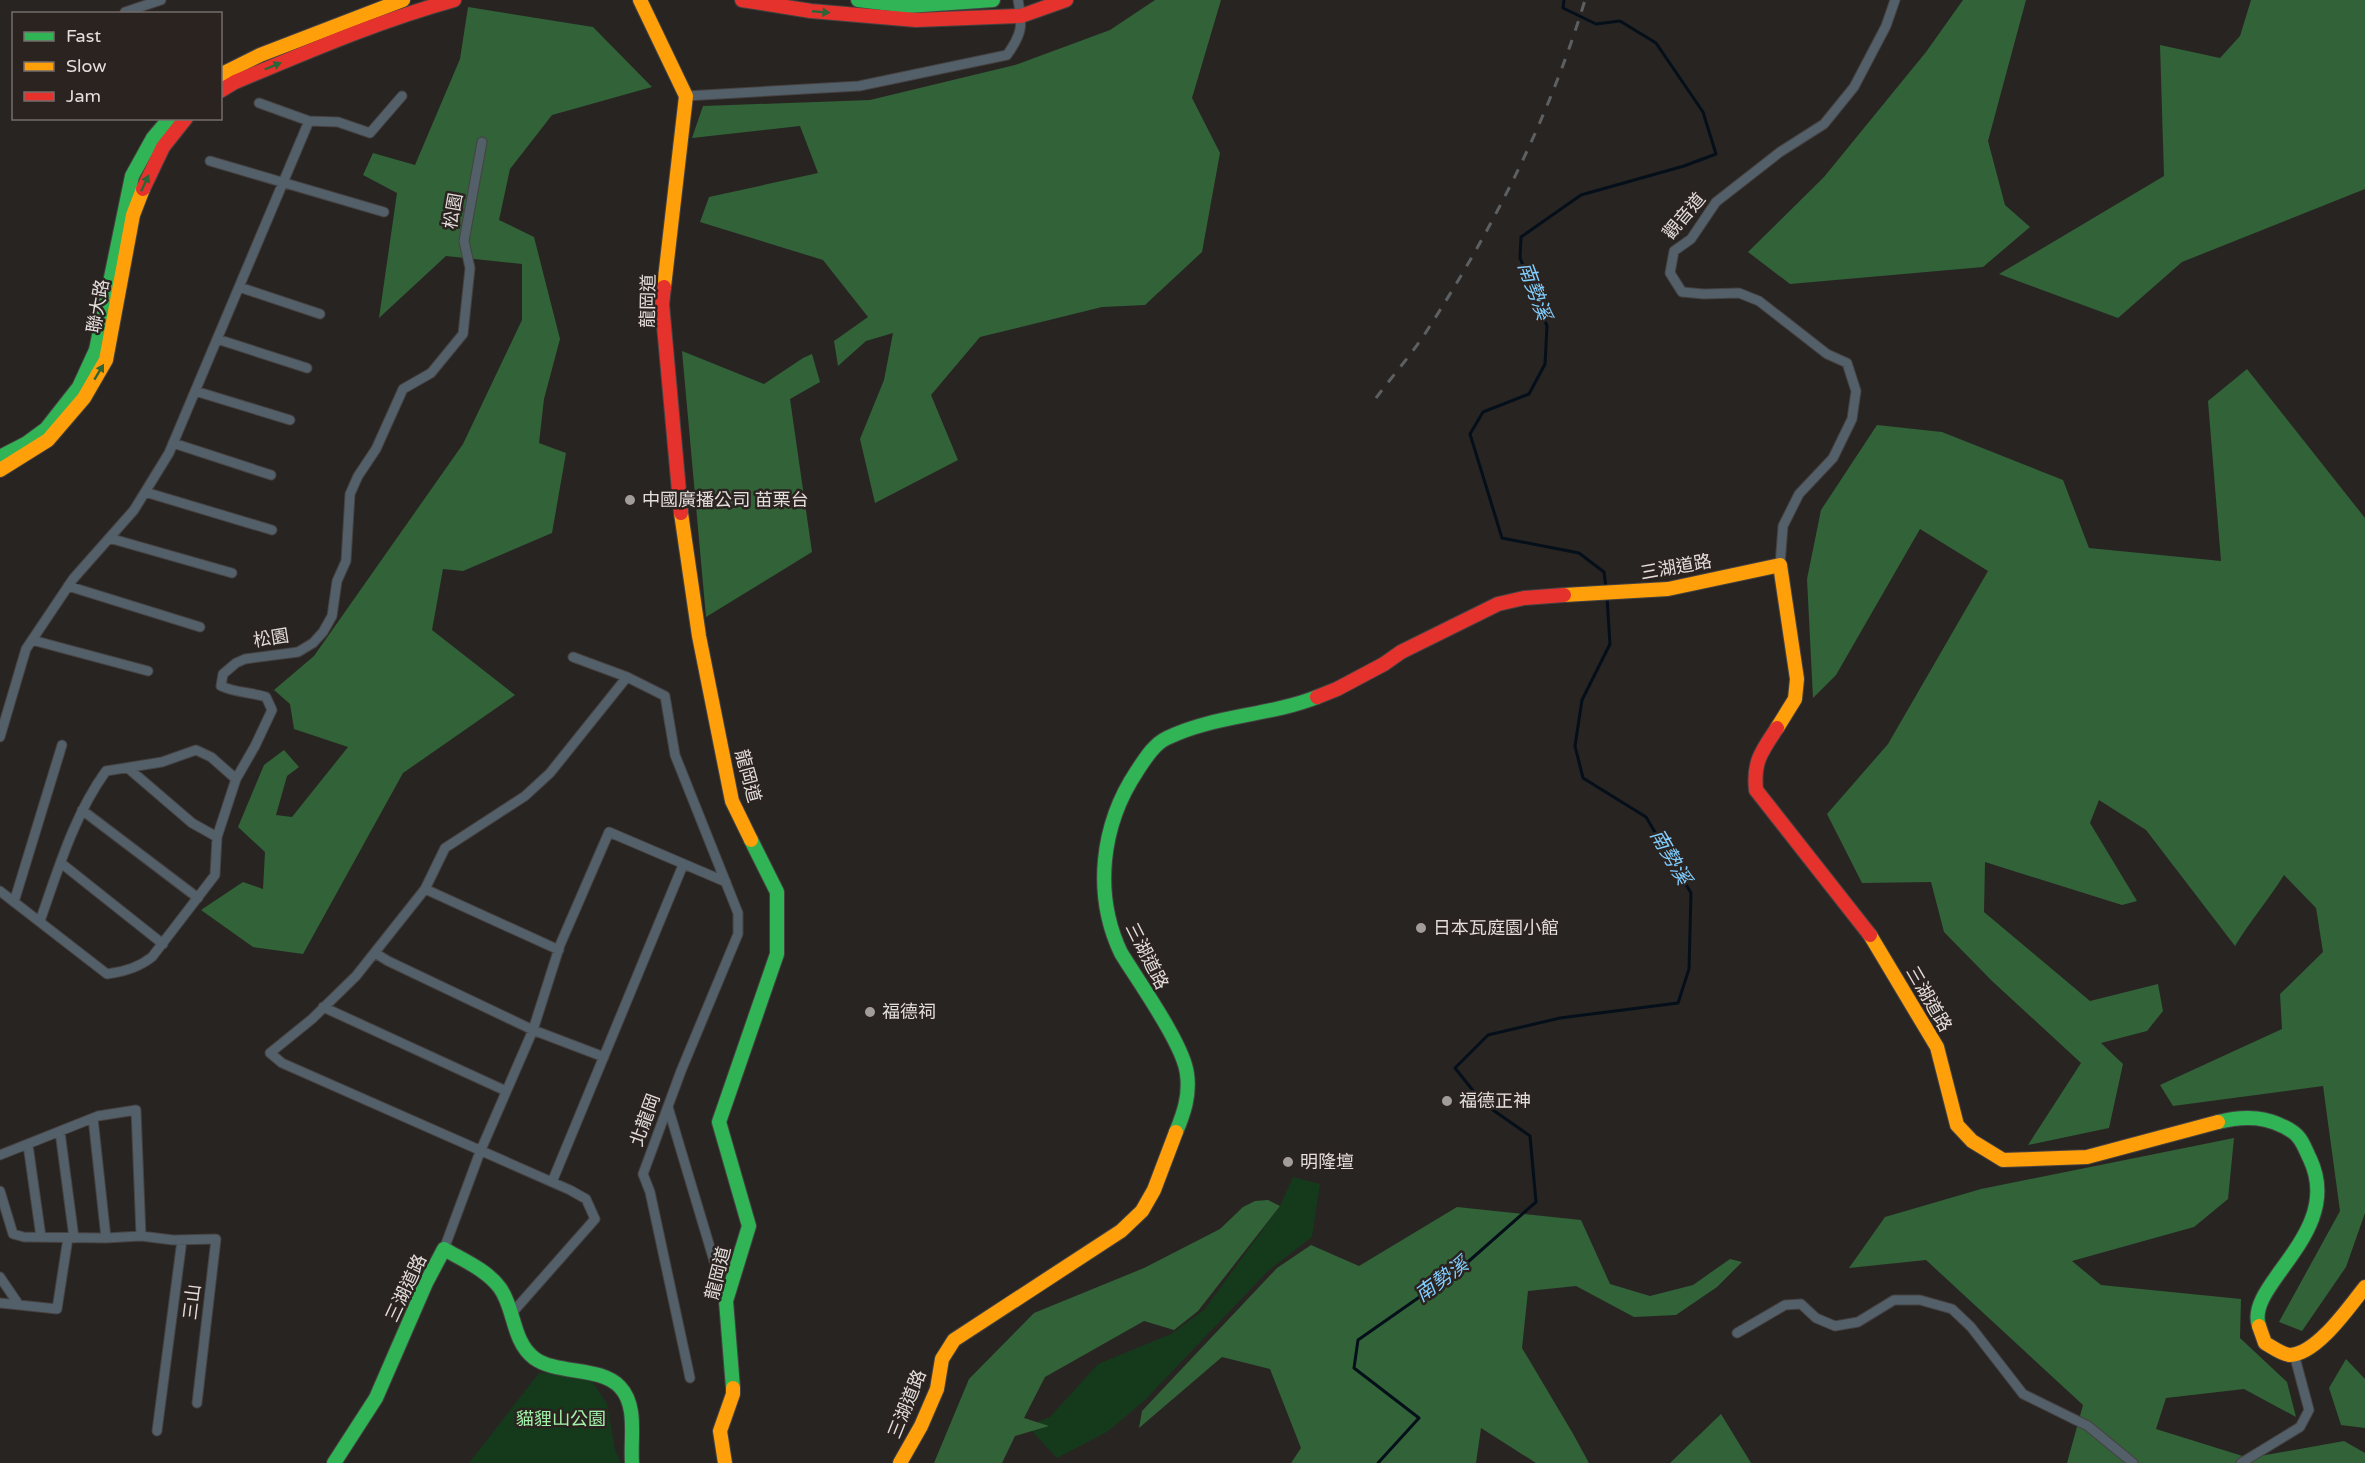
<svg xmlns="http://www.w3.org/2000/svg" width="2365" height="1463" font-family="'Varela Round','Noto Sans TC',sans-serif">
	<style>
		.green { fill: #153a1b }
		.forest { fill: #326238 }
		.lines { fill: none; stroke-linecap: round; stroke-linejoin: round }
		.stream { stroke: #040f1a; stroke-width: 3 }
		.street-casing { stroke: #454241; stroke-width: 11 }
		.fast-casing { stroke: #454241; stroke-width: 16 }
		.slow-casing { stroke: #454241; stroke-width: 16 }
		.jam-casing { stroke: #454241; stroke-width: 16 }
		.street { stroke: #535f69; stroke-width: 9 }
		.fast { stroke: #30b455; stroke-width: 14 }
		.slow { stroke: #ff9f0a; stroke-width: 14 }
		.jam { stroke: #e5322d; stroke-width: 14 }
		.rail { stroke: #5c6063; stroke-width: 3; stroke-dasharray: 10 10; stroke-linecap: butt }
		.oneway { fill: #2d6438 }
		.poi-dot { fill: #a29c9b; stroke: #2a2320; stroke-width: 2 }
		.labels { text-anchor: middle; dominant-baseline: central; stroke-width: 5; stroke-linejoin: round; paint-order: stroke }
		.street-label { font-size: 18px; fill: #e3dddc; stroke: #2a2320 }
		.poi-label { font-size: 18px; fill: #e3dddc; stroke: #2a2320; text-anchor: start }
		.park-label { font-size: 18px; fill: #a1f2a8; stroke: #2a2320 }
		.water-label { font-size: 20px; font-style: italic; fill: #81cdfd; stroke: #2a2320 }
	</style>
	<rect width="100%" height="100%" fill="#282422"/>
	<path class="green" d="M1293 1177 1320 1184 1312 1237 1268 1271 1144 1401 1107 1432 1057 1458 1027 1426 1050 1417 1098 1364 1171 1334 1204 1310 1280 1206Z
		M539 1373 588 1375 607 1404 615 1450 621 1463H469Z"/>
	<path class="forest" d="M1155 0H1221L1192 98 1220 153 1202 252 1145 305 1102 307 980 337 931 395 958 460 875 503 860 439 884 380 893 333 866 341 838 366 834 341 868 317 823 260 700 222 709 197 818 173 800 126 692 138 703 106 870 100 1015 65 1110 30Z
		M1963 0H2026L1988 141 2005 205 2030 227 1983 267 1790 284 1748 252 1824 177 1926 52Z
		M2251 0H2365V189L2182 262 2118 318 1999 274 2164 176 2160 45 2220 58 2240 36Z
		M468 7 593 27 652 87 552 115 510 169 499 220 534 237 560 339 544 399 539 443 566 453 552 533 463 571 443 569 432 630 515 695 403 773 303 954 253 947 201 910 243 882 263 889 265 852 238 827 264 765 284 750 299 767 287 776 276 815 292 817 348 747 294 729 290 704 274 690 314 656 463 444 522 320V264L446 256 379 318 397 193 363 175 373 153 415 165 460 59Z
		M682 351 764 384 803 358 812 354 820 382 790 399 812 552 706 617Z
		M2247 369 2365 518V1213L2346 1267 2302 1331 2279 1322 2340 1211 2323 1086 2173 1106 2160 1085 2282 1029 2280 994 2323 952 2316 908 2284 875C2269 899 2250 921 2235 946L2146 830 2099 800 2090 823 2137 901 2122 905 1985 862 1984 912 2090 1001 2158 984 2163 1011 2147 1031 2101 1043 2123 1064 2109 1128 2028 1145 2081 1063 1992 981 1944 932 1931 882 1862 883 1827 814 1888 744 1988 571 1920 529 1836 675 1813 698 1807 579 1821 510 1877 425 1942 432 2063 480 2089 548 2221 561 2208 401Z
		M2234 1138 2228 1199 2194 1227 2072 1261 2101 1285 2241 1299 2240 1338 2287 1382 2296 1417 2244 1389 2166 1398 2156 1429 2249 1458 2344 1441 2365 1453V1463H2067L2083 1405 1926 1260 1849 1268 1885 1217 1981 1189Z
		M1268 1200 1280 1206 1198 1311 1174 1330 1144 1321 1045 1377 1024 1418 1049 1426 1015 1436 1002 1463H934L969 1379 1034 1313 1144 1268 1220 1229 1243 1207 1255 1201Z
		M1457 1207 1581 1220 1610 1284 1650 1296 1693 1285 1730 1259 1742 1262 1717 1287 1676 1315 1634 1317 1576 1286 1528 1291 1522 1348 1572 1432 1589 1463H1536L1481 1428 1476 1463H1291L1301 1448 1270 1369 1222 1357 1139 1428 1142 1411 1277 1268 1311 1245 1359 1266Z
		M2346 1359 2365 1379V1428L2341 1425 2329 1388Z
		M1721 1414 1751 1463H1670Z"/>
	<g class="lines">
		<path class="stream" d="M1564 0 1563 8 1596 24 1620 21 1656 43 1703 112 1716 154 1684 166 1581 195 1521 237 1520 258 1547 326 1545 364 1529 394 1483 412 1470 434 1502 538 1579 553 1604 572 1606 588
			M1378 1463 1419 1418 1354 1368 1358 1340 1461 1268 1536 1202 1530 1136 1483 1103 1455 1068 1488 1035 1560 1018 1678 1003 1689 969 1691 893 1646 817 1583 778 1575 746 1582 700 1610 644 1607 598"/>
		<g class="street-casing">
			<path id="street" d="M125 12 161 0
				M686 96 859 86 1007 55C1022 34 1023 26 1018 0
				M259 103 309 121 338 122 370 133 402 96
				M210 161 384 212
				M239 287 320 314
				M217 339 307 368
				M195 391 290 420
				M173 443 271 475
				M145 492 272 530
				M109 538 232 573
				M1780 565 1783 526 1799 494 1833 458 1852 419 1856 391 1847 363 1827 354 1759 301 1739 293 1704 294 1682 292 1670 273 1674 251 1691 239 1716 202 1780 152 1824 124 1854 87 1886 26 1895 0
				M68 586 200 627
				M32 640 148 671
				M573 657 627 677 665 696 675 755 738 913V934L681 1071 643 1174 650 1192 690 1378
				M0 737 26 649 73 579 134 510 169 453 309 121
				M128 768 192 823 217 837
				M82 810 198 898
				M61 863 163 944
				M425 889 559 950
				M0 891 107 974C124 972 138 968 152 957L215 875 217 837 236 779 255 746 272 710 266 697C251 692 236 693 221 686L223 674 236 663 245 659 298 652 313 643 323 632 332 616 337 581 346 561 350 494 358 476 376 449 403 389 431 373 463 334 470 268 464 241 482 142
				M14 902 62 745
				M40 921C58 870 74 815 106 771L162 762 196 750 211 757 236 779
				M375 953 388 961 533 1030 604 1057
				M323 1007 506 1091
				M668 1107 726 1301
				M93 1118 106 1238
				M60 1132 74 1238
				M28 1145 41 1237
				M0 1155 98 1116 136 1110 141 1236
				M552 1182 683 865
				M0 1191 13 1234 24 1237 106 1238 141 1236 173 1240 216 1239 197 1403
				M444 1249 480 1152 533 1030 560 945 609 832 726 882
				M0 1277 19 1305
				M0 1303 57 1309 68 1238
				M512 1313 595 1219 586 1199 570 1190 282 1063 270 1053 312 1019 356 976 425 889 445 848 525 796 550 773 627 677
				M1737 1333 1785 1305 1801 1304 1816 1318 1835 1326 1858 1322 1894 1300H1920L1952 1309 1971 1327 2023 1394 2088 1426 2133 1463
				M157 1431 182 1240
				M2241 1463 2300 1427 2309 1410 2294 1354"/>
		</g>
		<g class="fast-casing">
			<path id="fast" d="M858 0 908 6 993 0
				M0 457 27 443 46 429 79 387 96 350 132 176 153 138 170 118
				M2218 1122C2245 1115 2269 1116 2293 1132 2302 1138 2305 1149 2310 1159 2345 1233 2244 1285 2259 1326
				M1176 1132C1184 1113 1190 1095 1187 1074 1184 1045 1138 981 1121 953 1093 894 1101 825 1137 771 1145 759 1154 744 1167 738 1214 715 1269 716 1317 697
				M733 1388 726 1301 749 1226 719 1122 777 954V892L751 840
				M334 1463 376 1398 426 1283 444 1249C463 1260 487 1270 500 1288 515 1309 512 1341 534 1358 557 1375 601 1366 620 1387 638 1406 630 1439 632 1463"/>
		</g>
		<g class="slow-casing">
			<path id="slow" d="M640 0 686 96 664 287
				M220 75 260 55 403 0
				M0 470 48 440 84 398 106 360 133 215 143 189
				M681 513 699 636 732 801 751 840
				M1564 595 1668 589 1780 565 1797 679 1795 699 1777 728
				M1870 935 1937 1047 1957 1125 1972 1141 2003 1160 2087 1157 2218 1122
				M2259 1326 2265 1343C2272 1347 2283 1355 2290 1355 2317 1354 2349 1307 2365 1287
				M725 1463 720 1431 733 1394V1388
				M900 1463 921 1426 937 1389 942 1359 954 1340 1121 1231 1142 1211 1154 1190 1176 1132"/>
		</g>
		<g class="jam-casing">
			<path id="jam" d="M742 0 811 11 916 20 1021 16 1066 0
				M220 91 235 82C307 52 378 21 454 0
				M143 189 163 147 186 118
				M664 287 662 304 681 513
				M1317 697 1337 689 1384 664 1401 652 1498 604 1524 598 1564 595
				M1777 728C1762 751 1753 761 1756 790L1870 935"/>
		</g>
		<use href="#street" class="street"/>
		<use href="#fast" class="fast"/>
		<use href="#slow" class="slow"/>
		<use href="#jam" class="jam"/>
		<path class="rail" d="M1376 398C1393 375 1413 353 1428 329 1494 227 1550 116 1585 0"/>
	</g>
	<defs><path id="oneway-solid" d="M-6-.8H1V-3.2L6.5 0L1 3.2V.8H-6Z" transform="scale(1.5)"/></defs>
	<g class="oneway">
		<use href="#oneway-solid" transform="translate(821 12) rotate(5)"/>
		<use href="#oneway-solid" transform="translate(273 66) rotate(-23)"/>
		<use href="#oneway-solid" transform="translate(145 183) rotate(-65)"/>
		<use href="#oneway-solid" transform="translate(99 372) rotate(-59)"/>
	</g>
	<g class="poi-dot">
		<circle cx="630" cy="500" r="6"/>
		<circle cx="1421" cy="928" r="6"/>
		<circle cx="870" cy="1012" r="6"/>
		<circle cx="1447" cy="1101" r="6"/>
		<circle cx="1288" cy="1162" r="6"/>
	</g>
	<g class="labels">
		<g class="street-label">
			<text transform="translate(453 211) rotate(-80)">松園</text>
			<text transform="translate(1684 216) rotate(-50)">觀音道</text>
			<text transform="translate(648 301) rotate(-89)">龍岡道</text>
			<text transform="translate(98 306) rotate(-80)">聯大路</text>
			<text transform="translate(1676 567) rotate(-10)">三湖道路</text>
			<text transform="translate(271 638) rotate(-9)">松園</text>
			<text transform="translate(748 776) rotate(75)">龍岡道</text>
			<text transform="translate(1147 956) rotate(63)">三湖道路</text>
			<text transform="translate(1929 999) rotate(60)">三湖道路</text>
			<text transform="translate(645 1120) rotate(-70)">北龍岡</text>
			<text transform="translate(718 1273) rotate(-76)">龍岡道</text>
			<text transform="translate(406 1288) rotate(-65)">三湖道路</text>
			<text transform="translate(192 1302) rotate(-83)">三山</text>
			<text transform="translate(907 1404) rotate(-68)">三湖道路</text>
		</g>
		<g class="poi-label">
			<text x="642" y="500">中國廣播公司 苗栗台</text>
			<text x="1433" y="928">日本瓦庭園小館</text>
			<text x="882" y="1012">福德祠</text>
			<text x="1459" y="1101">福德正神</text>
			<text x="1300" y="1162">明隆壇</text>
		</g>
		<g class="park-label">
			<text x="561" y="1419">貓貍山公園</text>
		</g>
		<g class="water-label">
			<text transform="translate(1534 291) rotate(70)">南勢溪</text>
			<text transform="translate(1670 857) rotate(60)">南勢溪</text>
			<text transform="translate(1442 1280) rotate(-36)">南勢溪</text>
		</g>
	</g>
	<rect x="12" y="12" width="210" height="108" fill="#2a2320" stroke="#746d6b" stroke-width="1.5"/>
	<rect x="24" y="32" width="30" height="9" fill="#30b455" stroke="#746d6b" stroke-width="1.5"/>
	<text x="66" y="42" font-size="18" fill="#e3dddc">Fast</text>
	<rect x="24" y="62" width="30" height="9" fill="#ff9f0a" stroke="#746d6b" stroke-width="1.5"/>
	<text x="66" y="72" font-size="18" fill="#e3dddc">Slow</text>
	<rect x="24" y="92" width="30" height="9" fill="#e5322d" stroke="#746d6b" stroke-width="1.5"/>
	<text x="66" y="102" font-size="18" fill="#e3dddc">Jam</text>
</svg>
